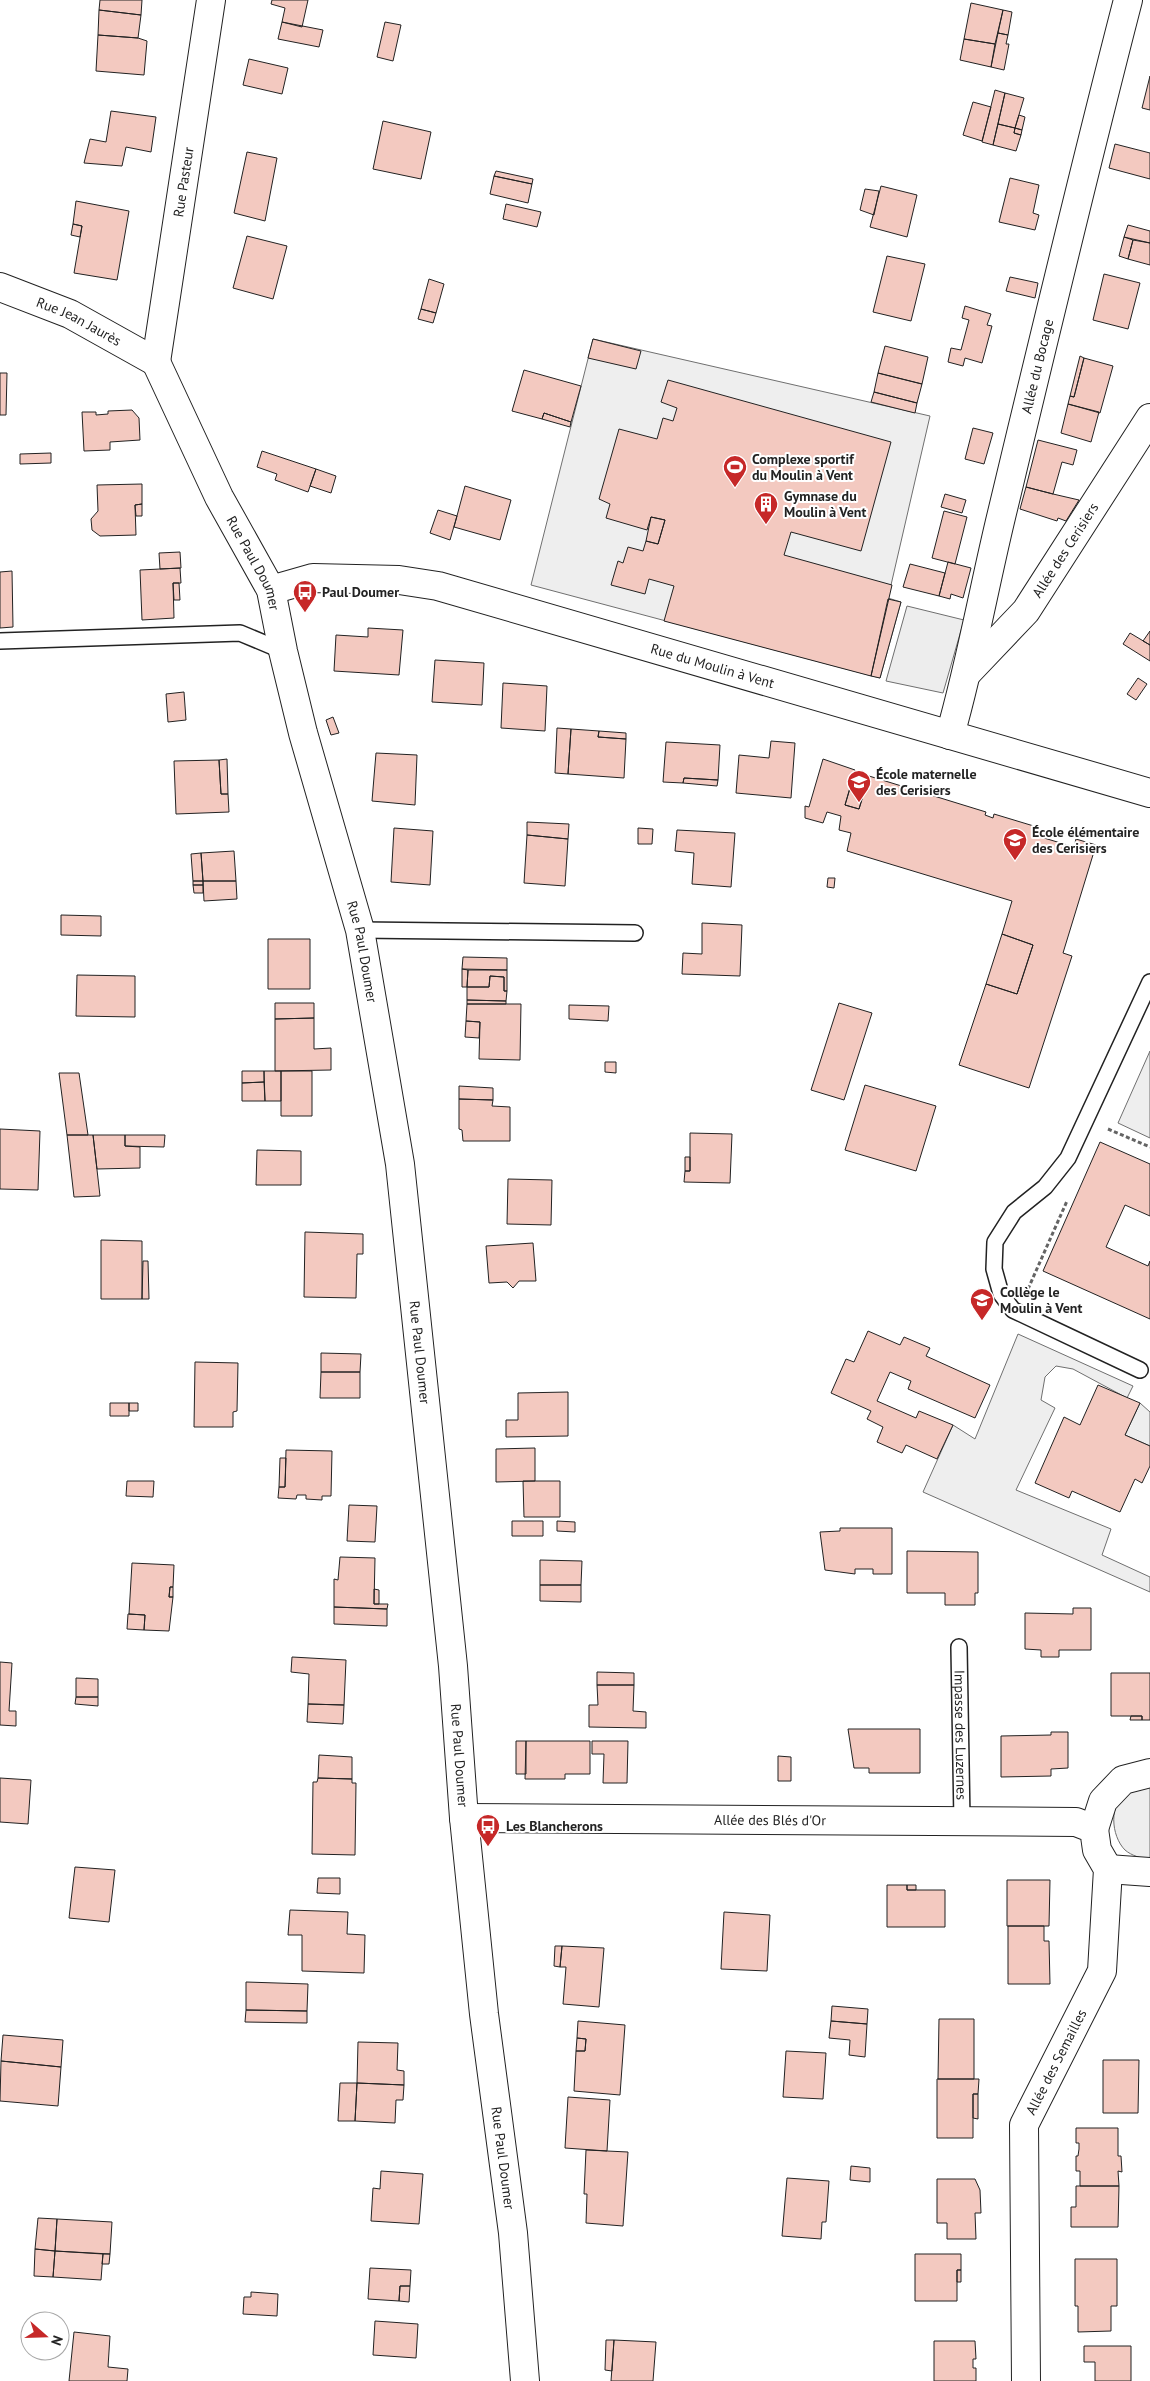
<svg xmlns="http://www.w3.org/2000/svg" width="1150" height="2381" font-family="'PT Sans',sans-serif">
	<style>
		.green { fill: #eee; stroke: #6f6f6f }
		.parking { fill: #ededed; stroke: #6f6f6f }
		.building { fill: #f3c9c0; stroke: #222 }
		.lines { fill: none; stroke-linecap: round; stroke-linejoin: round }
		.lane-casing { stroke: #222; stroke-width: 18 }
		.street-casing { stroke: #222; stroke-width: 30 }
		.path { stroke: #646464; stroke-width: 3; stroke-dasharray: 4 2.5; stroke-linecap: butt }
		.lane { stroke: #fff; stroke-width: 15 }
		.street { stroke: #fff; stroke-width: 28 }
		.labels { text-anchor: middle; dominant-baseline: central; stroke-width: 4; stroke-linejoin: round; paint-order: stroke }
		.street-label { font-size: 14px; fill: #222; stroke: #fff }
		.poi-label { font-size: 14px; font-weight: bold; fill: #222; stroke: #fff; text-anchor: start }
	</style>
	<rect width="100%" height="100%" fill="#fff"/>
	<path class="green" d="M593 339 930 416 888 598 901 602 880 678 531 585Z
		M1150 1051V1138L1118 1123Z
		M1018 1334 1133 1386 1127 1398 1073 1369 1056 1366 1045 1377 1041 1400 1055 1408 1016 1490 1111 1529 1102 1555 1150 1577V1592L923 1492 953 1425 975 1439Z
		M1140 1403 1150 1412V1446L1125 1435Z
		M1150 1784V1860C1141 1858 1132 1856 1125 1850 1111 1836 1108 1803 1128 1791 1134 1788 1143 1786 1150 1784Z"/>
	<path class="parking" d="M907 606 964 620 943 693 886 681Z"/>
	<path class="building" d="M100 0H142L141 15 99 10Z
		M272 0H308L302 27 282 22 285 8 271 4Z
		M971 3 1003 10 995 44 964 39Z
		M99 10 141 15 138 38 98 35Z
		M1003 10 1012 12 1008 35 998 33Z
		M282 22 323 30 319 47 278 39Z
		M385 22 401 25 393 61 377 57Z
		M998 33 1008 35 1006 44H1009L1004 70 991 67Z
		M98 35 138 38 147 41 144 75 96 71Z
		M964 39 995 44 991 67 960 60Z
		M249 59 288 68 282 94 243 85Z
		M1150 76V110L1142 108Z
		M995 90 1005 93 993 145 982 142Z
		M1005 93 1024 98 1015 128 998 124Z
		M973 102 991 107 982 141 963 135Z
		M111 111 156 117 151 152 126 147 122 166 84 163 90 139 106 142Z
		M1019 115 1025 117 1022 130 1015 128Z
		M383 121 431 132 421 179 373 169Z
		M998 124 1015 128 1014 133 1021 135 1016 151 993 145Z
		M1015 128 1022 130 1021 135 1014 133Z
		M1115 144 1150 153V179L1109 168Z
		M247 152 277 158 265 221 234 213Z
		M496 171 533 179 532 184 494 176Z
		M494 176 532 184 528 203 490 194Z
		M1010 178 1039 185 1033 213 1039 215 1035 230 999 222Z
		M881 186 917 195 907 237 870 227Z
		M865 189 879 191 874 215 860 210Z
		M76 201 129 211 117 280 74 273 82 226 73 224Z
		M506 204 541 212 537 227 503 219Z
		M73 224 82 226 80 237 71 235Z
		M1128 225 1150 231V243L1124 237Z
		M247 236 287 246 273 299 233 288Z
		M1124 237 1133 240 1128 259 1119 256Z
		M1133 240 1150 243V265L1128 259Z
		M887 256 925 264 911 321 873 312Z
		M1104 274 1140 283 1128 329 1093 320Z
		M1010 277 1038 283 1035 298 1006 291Z
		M429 279 444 284 436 313 421 309Z
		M965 306 991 314 987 325 992 326 982 363 965 358 963 366 948 362 951 348 961 350 969 320 962 318Z
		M421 309 436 313 433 323 418 319Z
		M593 339 641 351 636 369 588 358Z
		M885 346 928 357 922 384 878 373Z
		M1080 356 1084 358 1074 397 1070 396Z
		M1084 358 1113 366 1100 413 1068 404 1070 396 1074 397Z
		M524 370 581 386 571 422 544 413 542 419 512 411Z
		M0 373H7L6 415H0Z
		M878 373 922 384 917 403 874 392Z
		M668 380 891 442 861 551 791 532 784 555 892 585 871 676 664 621 674 586 649 579 645 594 611 585 618 561 623 563 628 547 643 551 646 541 658 544 665 520 651 517 647 530 606 518 610 504 599 499 619 429 657 439 663 418 673 421 677 408 661 402Z
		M874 392 917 403 915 413 871 402Z
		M1068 404 1099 412 1091 442 1061 433Z
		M132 410 139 418 140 440 110 442V450L84 451 82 412H96V415L108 414V411Z
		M544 413 571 422 570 427 542 419Z
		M973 428 993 433 984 464 965 459Z
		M1038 440 1077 450 1073 465 1062 462 1053 494 1026 487Z
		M262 451 316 469 308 492 275 480 277 474 257 467Z
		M51 453V463L20 464V454Z
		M316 469 336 476 331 493 310 486Z
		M142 484V504L135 505 136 535 100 536 92 530 91 519 98 511 97 485Z
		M465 486 511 500 500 540 454 527Z
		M1026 487 1053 494 1079 500 1066 521 1058 518 1057 521 1020 509Z
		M945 494 966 500 962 513 941 507Z
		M142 504V516H136L135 505Z
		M438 510 457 516 450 540 430 533Z
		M944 511 967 517 955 564 932 558Z
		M651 517 665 520 658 544 646 541Z
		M180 552 181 568 160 569 159 553Z
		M948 562 971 568 963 598 951 594 950 599 939 596Z
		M910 564 945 573 939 596 903 587Z
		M180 568 181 583H173L174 618 142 620 140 570Z
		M12 571 13 627 0 628V572Z
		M173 583H179L180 600H174Z
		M888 599 901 602 880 678 871 676Z
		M368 628 403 630 399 675 334 671 336 635 368 637Z
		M1150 631V645L1143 641Z
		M1130 633 1150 645V661L1123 644Z
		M435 660 484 663 482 705 432 702Z
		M1138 678 1147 684 1136 700 1127 694Z
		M503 683 547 686 545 731 501 728Z
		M184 692 186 720 168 722 166 694Z
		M333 717 339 733 331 735 326 720Z
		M557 728 571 729 568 774 555 773Z
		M571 729 599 731 598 737 626 739 624 778 568 774Z
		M599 731 626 733V739L598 737Z
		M771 741 795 743 791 798 736 793 739 755 769 758Z
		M666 742 720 745 718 780 684 778 683 783 663 782Z
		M376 753 417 755 415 805 372 801Z
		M227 759 228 794H221L219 760Z
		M823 759 855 770 845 805 859 809 869 776 986 812 985 815 993 818 994 814 1037 827 1034 835 1074 847 1076 839 1096 845 1063 953 1072 956 1029 1088 959 1065 986 984 1017 994 1033 945 1002 934 1012 901 847 851 851 833 839 830 841 816 827 812 823 823 805 818V806L809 807Z
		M219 760 221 794H228L229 812 176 814 174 761Z
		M855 772 869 776 859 809 845 805Z
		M684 778 718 780 717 786 683 783Z
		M527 822 569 824 568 839 527 835Z
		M394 828 433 831 430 885 391 882Z
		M638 828 653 829 652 844H638Z
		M677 830 735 833 731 887 692 884 694 853 675 851Z
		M527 835 568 839 565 886 524 883Z
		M234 851 236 881H203L201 853Z
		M201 853 203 881H193L191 854Z
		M828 878H835L834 888 827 887Z
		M193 881H203V885H193Z
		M203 881H236L237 899 204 901Z
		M193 885H203V893H194Z
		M61 915 101 916V936L61 935Z
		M702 923 742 925 740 976 682 974 683 953 702 954Z
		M1002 934 1033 945 1017 994 986 984Z
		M268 939H310V989H268Z
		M463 957 507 958V970L462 969Z
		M462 969 468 970 467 987H462Z
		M468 970H507V991H504V977L490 976 489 987H467Z
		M77 975 135 976V1017L76 1016Z
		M490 976 504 977V991H507L506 1001 467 1000V987H489Z
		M467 1000 506 1001V1004H467Z
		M275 1003H314V1018L275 1019Z
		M839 1003 872 1013 844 1100 811 1090Z
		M467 1004H521L520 1060 479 1059 480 1022 466 1021Z
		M569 1005 609 1006 608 1021 569 1019Z
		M314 1018V1049L331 1048V1070L275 1071V1019Z
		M466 1021 480 1022 479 1038 465 1037Z
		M605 1062H616V1073L605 1072Z
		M242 1071H264V1082L242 1083Z
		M264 1071H281V1101H265Z
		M281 1071H312V1116H281Z
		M59 1073H79L88 1135H67Z
		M264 1082 265 1101H242V1083Z
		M865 1085 936 1106 916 1171 845 1150Z
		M459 1086 493 1088V1100L459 1099Z
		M459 1099 493 1100 492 1106 510 1107V1141H463L462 1130 459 1129Z
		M0 1129 40 1131 38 1190 0 1189Z
		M690 1133 732 1134 730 1183 684 1182 685 1171H690Z
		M67 1135H93L100 1196 74 1197Z
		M93 1135H125V1146L140 1147V1168L97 1169Z
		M125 1135H165L164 1147 125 1146Z
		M1100 1142 1150 1164V1216L1125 1205 1106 1247 1148 1266 1150 1261V1319L1043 1271Z
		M257 1150 301 1151V1185H256Z
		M685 1157H690V1171H685Z
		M508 1179 552 1180 551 1225 507 1224Z
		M305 1232 363 1234V1254H357L356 1298 304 1297Z
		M101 1240 142 1241V1299H101Z
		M533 1243 536 1281H519L513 1288 507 1282 489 1283 486 1246Z
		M143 1261H148L149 1299H142Z
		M868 1331 900 1345 904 1337 930 1348 926 1356 990 1385 975 1418 908 1389 911 1381 890 1372 877 1401 916 1418 919 1411 953 1425 937 1459 906 1445 902 1453 877 1442 883 1427 867 1419 871 1411 831 1393 846 1359 854 1362Z
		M321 1353 361 1354 360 1372H321Z
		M195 1362 238 1363 237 1411 233 1412V1427H194Z
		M321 1372H360V1398H320Z
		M1098 1385 1140 1403 1125 1435 1150 1446V1466L1142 1483 1135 1479 1120 1512 1072 1491 1069 1498 1035 1483 1064 1417 1080 1425Z
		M568 1392V1436L506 1437V1420H518V1393Z
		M110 1403H129V1416H110Z
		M129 1403H138V1411H129Z
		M535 1448V1481L496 1482V1449Z
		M286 1450 332 1451 331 1496H322V1500L306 1499V1495H297L296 1499 278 1498 279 1487H285Z
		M280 1458H286L285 1487H279Z
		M127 1481H154L153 1497 126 1496Z
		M523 1481H560V1517H524Z
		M349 1505 377 1506 375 1542 347 1541Z
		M512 1521H543V1536H512Z
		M557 1521 575 1522V1532L557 1531Z
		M840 1528H892V1574H873V1569H855V1574L825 1570 820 1532 840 1531Z
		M907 1551 978 1552V1593H975V1605H945V1593H907Z
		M340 1557 375 1558 374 1604H388L387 1609 334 1607V1579L338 1580Z
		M540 1560 582 1561 581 1585H540Z
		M132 1563 174 1565 173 1587H170L169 1597H173L169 1631 144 1630 145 1615 129 1614Z
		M540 1585H581V1602L540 1601Z
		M170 1587H173V1597H169Z
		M374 1589 379 1590V1604H374Z
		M334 1607 387 1609V1626L334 1624Z
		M1073 1608H1091V1650H1059V1657H1041V1650L1025 1649V1613L1073 1614Z
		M128 1614 145 1615 144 1630 127 1629Z
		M292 1657 346 1660 344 1705 308 1704 309 1674 291 1672Z
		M0 1662 12 1663 9 1711H16V1726L0 1725Z
		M597 1672 634 1673V1685H597Z
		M1111 1673H1150V1720H1142V1716H1111Z
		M76 1678 98 1679V1697H76Z
		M597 1685H634L633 1711 646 1712V1728L589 1727V1705H598Z
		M76 1697H98V1706L75 1704Z
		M308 1704 344 1705 343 1724 307 1722Z
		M1131 1716H1142V1720H1130Z
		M848 1729H920V1773H869V1768H854Z
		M1051 1732H1068V1768L1051 1769V1776L1001 1777V1736L1051 1735Z
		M516 1741H526V1774H516Z
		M526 1741H590V1774H565V1779H525Z
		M592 1741H628L627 1783H603L604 1754H592Z
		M319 1755 352 1757V1779L318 1778Z
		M778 1756 791 1757V1781H778Z
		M0 1778 31 1780 28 1824 0 1822Z
		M318 1778 352 1779V1783H356L355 1855 312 1854 313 1782H317Z
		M75 1867 115 1870 109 1922 69 1918Z
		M318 1878H340V1894L317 1893Z
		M1007 1880H1050L1049 1926H1007Z
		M887 1885H907V1890H945V1927H887Z
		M907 1885H916V1890H907Z
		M290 1910 348 1912 347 1934 365 1935 364 1973 302 1971V1935H288Z
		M724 1912 770 1915 767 1971 721 1969Z
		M1008 1926H1044V1941H1049L1050 1984H1008Z
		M555 1946H562L560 1967 554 1966Z
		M562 1946 604 1948 599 2007 563 2004 566 1967H560Z
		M246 1982 308 1984 307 2011 246 2010Z
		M832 2006 868 2009 867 2024 831 2021Z
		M246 2010 307 2011V2023L245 2022Z
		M939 2019H974V2079H938Z
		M578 2021 625 2025 620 2095 574 2091 576 2051H585L586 2039 577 2038Z
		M831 2021 867 2024 865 2057 849 2055 850 2040 829 2038Z
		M3 2035 63 2040 61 2067 1 2061Z
		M577 2038 586 2039 585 2051H576Z
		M358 2042 398 2043 397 2070 404 2071V2085L357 2083Z
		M786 2051 826 2053 823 2099 783 2097Z
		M1103 2060H1139L1138 2113H1103Z
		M1 2061 61 2067 58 2106 0 2101Z
		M937 2079H979L978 2094H973V2138H937Z
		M340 2083H357L355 2121H338Z
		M357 2083 404 2085 403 2100H396L395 2123 355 2121Z
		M973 2094H978V2119L973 2118Z
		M568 2097 610 2100 607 2151 565 2148Z
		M1076 2128H1118V2156H1121L1122 2172 1118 2171 1119 2186H1080V2171H1076V2156H1078L1079 2149V2143H1076Z
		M586 2150 628 2152 623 2226 586 2223 587 2194H584Z
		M851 2166 870 2168V2182L850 2180Z
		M381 2171 423 2174 419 2224 371 2221 373 2188 380 2189Z
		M787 2178 829 2181 826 2222H822L821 2239 782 2236Z
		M937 2179H975L980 2190 981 2213H975L976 2239H947V2223H937Z
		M1076 2186H1119L1118 2227H1071V2207H1076Z
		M38 2218 57 2219 55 2251 35 2249Z
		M57 2219 112 2222 110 2254 55 2251Z
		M35 2249 55 2251 53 2277 34 2276Z
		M55 2251 103 2254 101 2280 53 2277Z
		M103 2254H110L109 2264H102Z
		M915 2254H961V2270H957V2301H915Z
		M1075 2259H1117V2306H1111V2331L1078 2332V2306H1075Z
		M370 2268 411 2270 410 2286H400L399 2301 368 2299Z
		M957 2270H961V2282H957Z
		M400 2286H410L409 2302 399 2301Z
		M251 2292 278 2294 277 2316 243 2314 244 2297H251Z
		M375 2321 418 2324 416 2358 373 2355Z
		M74 2332 110 2336 108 2367 128 2369 127 2381H69Z
		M606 2340H614L612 2371 605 2370Z
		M614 2340 656 2342 653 2381H611Z
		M934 2341H975L976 2359H973V2368H976V2381H934Z
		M1084 2346H1131V2381H1095V2362H1084Z"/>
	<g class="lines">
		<g class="lane-casing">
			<g id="lane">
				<path d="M0 641 240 633 283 651"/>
				<path d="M360 930 635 933"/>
				<path d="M1140 1370 1013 1310 1001 1294 994 1269 995 1242 1014 1212 1045 1187 1068 1158 1150 982"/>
				<path id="s1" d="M959 1647 962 1821"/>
			</g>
		</g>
		<g class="street-casing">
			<g id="street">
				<path id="s2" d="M0 287 70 314 156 362"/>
				<path id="s3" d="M156 362 219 497 271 590 283 651 303 733 360 930 400 1164 453 1666 464 1818 484 2014 513 2233 525 2381"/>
				<path id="s4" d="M156 362 211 0"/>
				<path id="s5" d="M271 590 313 578 399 580 438 586 1150 793"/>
				<path id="s6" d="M967 673 1026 611 1150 418"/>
				<path id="s7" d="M950 735C971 662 984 587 1002 513 1043 342 1084 170 1128 0"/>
				<path id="s8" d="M464 1818 1076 1822 1094 1829 1097 1850 1108 1869 1102 1971 1024 2125 1026 2381"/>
				<path d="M1094 1829 1103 1801 1123 1780 1150 1773"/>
				<path d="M1108 1869 1150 1872"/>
			</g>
		</g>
		<path class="path" d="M1108 1129 1150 1147
			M1028 1289 1067 1201"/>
		<use href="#lane" class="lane"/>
		<use href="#street" class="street"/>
	</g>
	<defs>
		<g id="stadium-pin" transform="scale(1.25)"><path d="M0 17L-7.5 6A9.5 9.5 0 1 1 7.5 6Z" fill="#c62828" stroke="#fff"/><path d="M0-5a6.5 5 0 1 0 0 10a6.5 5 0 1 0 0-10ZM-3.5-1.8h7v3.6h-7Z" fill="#fff"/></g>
		<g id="building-pin" transform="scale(1.25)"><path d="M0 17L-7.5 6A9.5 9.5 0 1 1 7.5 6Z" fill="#c62828" stroke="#fff"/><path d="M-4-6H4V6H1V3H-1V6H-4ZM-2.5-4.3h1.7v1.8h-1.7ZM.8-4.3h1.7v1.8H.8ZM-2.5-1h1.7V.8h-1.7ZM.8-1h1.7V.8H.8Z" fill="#fff"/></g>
		<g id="bus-pin" transform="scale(1.25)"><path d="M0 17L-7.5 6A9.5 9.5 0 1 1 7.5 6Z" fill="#c62828" stroke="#fff"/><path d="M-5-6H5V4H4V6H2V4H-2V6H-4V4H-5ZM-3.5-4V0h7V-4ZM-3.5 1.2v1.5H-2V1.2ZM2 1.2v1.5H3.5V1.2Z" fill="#fff"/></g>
		<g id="school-pin" transform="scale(1.25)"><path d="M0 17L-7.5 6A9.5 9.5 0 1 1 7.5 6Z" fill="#c62828" stroke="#fff"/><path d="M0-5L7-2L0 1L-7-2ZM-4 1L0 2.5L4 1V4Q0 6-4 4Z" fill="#fff"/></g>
	</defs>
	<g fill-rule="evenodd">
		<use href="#stadium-pin" x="735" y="467"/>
		<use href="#building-pin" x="766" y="504"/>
		<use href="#bus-pin" x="305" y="592"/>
		<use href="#school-pin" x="859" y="782"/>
		<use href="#school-pin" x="1015" y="840"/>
		<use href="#school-pin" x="982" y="1300"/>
		<use href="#bus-pin" x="488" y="1826"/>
	</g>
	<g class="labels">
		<g class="street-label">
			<text stroke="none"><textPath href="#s4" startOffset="182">Rue Pasteur</textPath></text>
			<text stroke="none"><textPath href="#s2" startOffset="86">Rue Jean Jaurès</textPath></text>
			<text stroke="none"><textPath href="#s7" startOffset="379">Allée du Bocage</textPath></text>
			<text stroke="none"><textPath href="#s6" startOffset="158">Allée des Cerisiers</textPath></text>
			<text stroke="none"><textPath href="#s3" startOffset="224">Rue Paul Doumer</textPath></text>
			<text stroke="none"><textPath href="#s5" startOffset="455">Rue du Moulin à Vent</textPath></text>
			<text stroke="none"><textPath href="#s3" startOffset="629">Rue Paul Doumer</textPath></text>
			<text stroke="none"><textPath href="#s3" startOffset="1034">Rue Paul Doumer</textPath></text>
			<text stroke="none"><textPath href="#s1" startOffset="88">Impasse des Luzernes</textPath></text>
			<text stroke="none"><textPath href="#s3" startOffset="1439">Rue Paul Doumer</textPath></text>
			<text stroke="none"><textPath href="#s8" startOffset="306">Allée des Blés d'Or</textPath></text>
			<text transform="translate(1056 2062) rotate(-63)">Allée des Semailles</text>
			<text stroke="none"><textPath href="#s3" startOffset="1844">Rue Paul Doumer</textPath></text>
		</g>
		<g class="poi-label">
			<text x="752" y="459">Complexe sportif<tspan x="752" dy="16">du Moulin à Vent</tspan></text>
			<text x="784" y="496">Gymnase du<tspan x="784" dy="16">Moulin à Vent</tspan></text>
			<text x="322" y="592">Paul Doumer</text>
			<text x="876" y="774">École maternelle<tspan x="876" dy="16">des Cerisiers</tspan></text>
			<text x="1032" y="832">École élémentaire<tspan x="1032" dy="16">des Cerisiers</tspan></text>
			<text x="1000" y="1292">Collège le<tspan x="1000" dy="16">Moulin à Vent</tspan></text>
			<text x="506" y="1826">Les Blancherons</text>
		</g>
	</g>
	<g transform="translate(45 2336) rotate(110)"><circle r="24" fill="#ffffff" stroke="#a7a7a7"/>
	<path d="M0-4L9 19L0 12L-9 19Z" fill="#c62828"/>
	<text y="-8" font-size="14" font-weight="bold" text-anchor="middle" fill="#222222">N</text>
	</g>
</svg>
